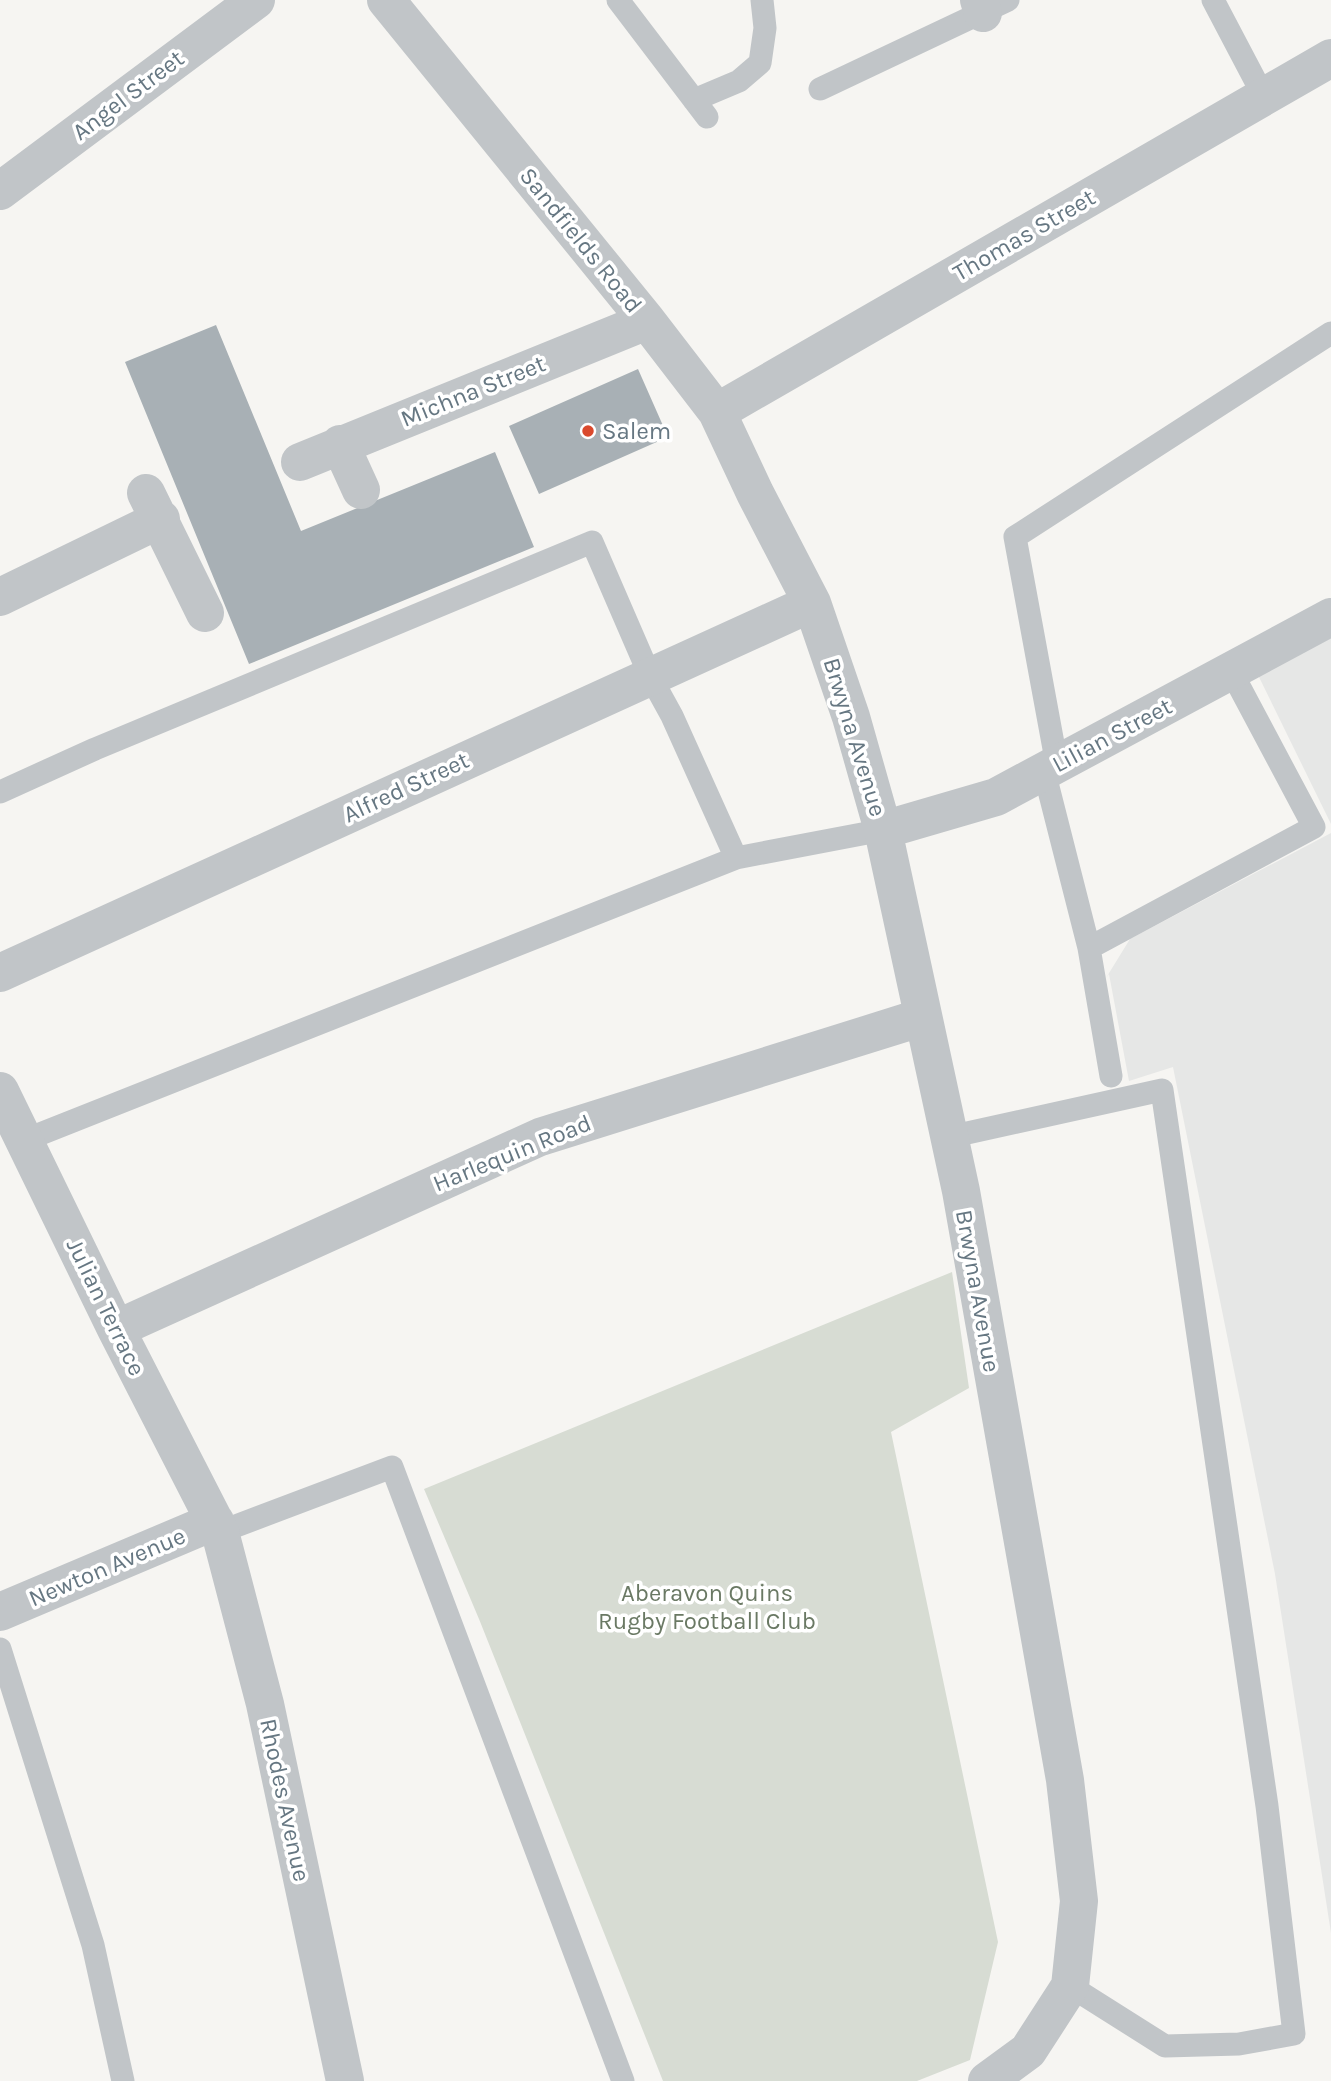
<svg xmlns="http://www.w3.org/2000/svg" width="1331" height="2081" font-family="Karla,sans-serif">
	<style>
		.built { fill: #e6e7e6 }
		.green { fill: #d7dcd3 }
		.building { fill: #a8b0b5 }
		.lines { fill: none; stroke-linecap: round; stroke-linejoin: round }
		.service { stroke: #c1c5c8; stroke-width: 23 }
		.minor { stroke: #c1c5c8; stroke-width: 38 }
		.poi-dot { fill: #da492d; stroke: #fff; stroke-width: 2.5 }
		.labels { text-anchor: middle; dominant-baseline: central; stroke-width: 7; stroke-linejoin: round; paint-order: stroke }
		.street-label { font-size: 24px; fill: #667782; stroke: #fff }
		.poi-label { font-size: 24px; fill: #667782; stroke: #fff; text-anchor: start }
		.park-label { font-size: 24px; fill: #6a7964; stroke: #fff }
	</style>
	<rect width="100%" height="100%" fill="#f6f5f2"/>
	<path class="built" d="M1331 638V824L1258 675Z
		M1331 833V1933L1275 1574 1173 1067 1129 1081 1109 974 1106 978 1130 939Z"/>
	<path class="green" d="M952 1272 969 1388 891 1432 998 1942 970 2060 917 2081H663L479 1619 424 1489Z"/>
	<path class="building" d="M216 325 301 531 495 452 534 547 249 664 125 362Z
		M638 369 668 437 539 494 509 426Z"/>
	<g class="lines">
		<path class="service" d="M618 0 707 117
			M1213 0 1264 97
			M820 89 1008 0
			M694 100 739 81 760 63 765 28 762 0
			M1057 765 1015 537 1331 333
			M1044 771 1089 948 1314 827 1231 671
			M0 792 95 749 592 542 650 676 672 716 736 858
			M1089 948 1111 1076
			M949 1137 1162 1090 1267 1806 1294 2034 1239 2044 1165 2046 1070 1986
			M25 1140 736 858 883 830
			M220 1532 392 1467 623 2081
			M0 1649 93 1945 123 2081"/>
		<path class="minor" d="M386 0 647 321 717 412 755 493 812 603 851 717 883 830 961 1191 1065 1780 1079 1901 1070 1986 1028 2051 987 2081
			M979 0 983 13
			M0 191 256 0
			M717 412 1331 58
			M340 444 361 490
			M300 462 647 321
			M146 493 205 613
			M0 597 161 519
			M883 830 996 797 1331 617
			M0 973 812 603
			M0 1091 116 1329 220 1532 265 1704 345 2081
			M116 1329 540 1137 923 1017
			M0 1612 215 1521"/>
	</g>
	<circle class="poi-dot" cx="588" cy="431" r="7"/>
	<g class="labels">
		<g class="street-label">
			<text transform="translate(128 95) rotate(-37)">Angel Street</text>
			<text transform="translate(1024 235) rotate(-30)">Thomas Street</text>
			<text transform="translate(581 240) rotate(51)">Sandfields Road</text>
			<text transform="translate(473 391) rotate(-22)">Michna Street</text>
			<text transform="translate(1112 735) rotate(-28)">Lilian Street</text>
			<text transform="translate(855 737) rotate(73)">Brwyna Avenue</text>
			<text transform="translate(406 787) rotate(-25)">Alfred Street</text>
			<text transform="translate(512 1153) rotate(-22)">Harlequin Road</text>
			<text transform="translate(978 1291) rotate(80)">Brwyna Avenue</text>
			<text transform="translate(106 1307) rotate(64)">Julian Terrace</text>
			<text transform="translate(107 1567) rotate(-23)">Newton Avenue</text>
			<text transform="translate(285 1800) rotate(78)">Rhodes Avenue</text>
		</g>
		<g class="poi-label">
			<text x="602" y="431">Salem</text>
		</g>
		<g class="park-label">
			<text x="707" y="1593">Aberavon Quins<tspan x="707" dy="28">Rugby Football Club</tspan></text>
		</g>
	</g>
</svg>
